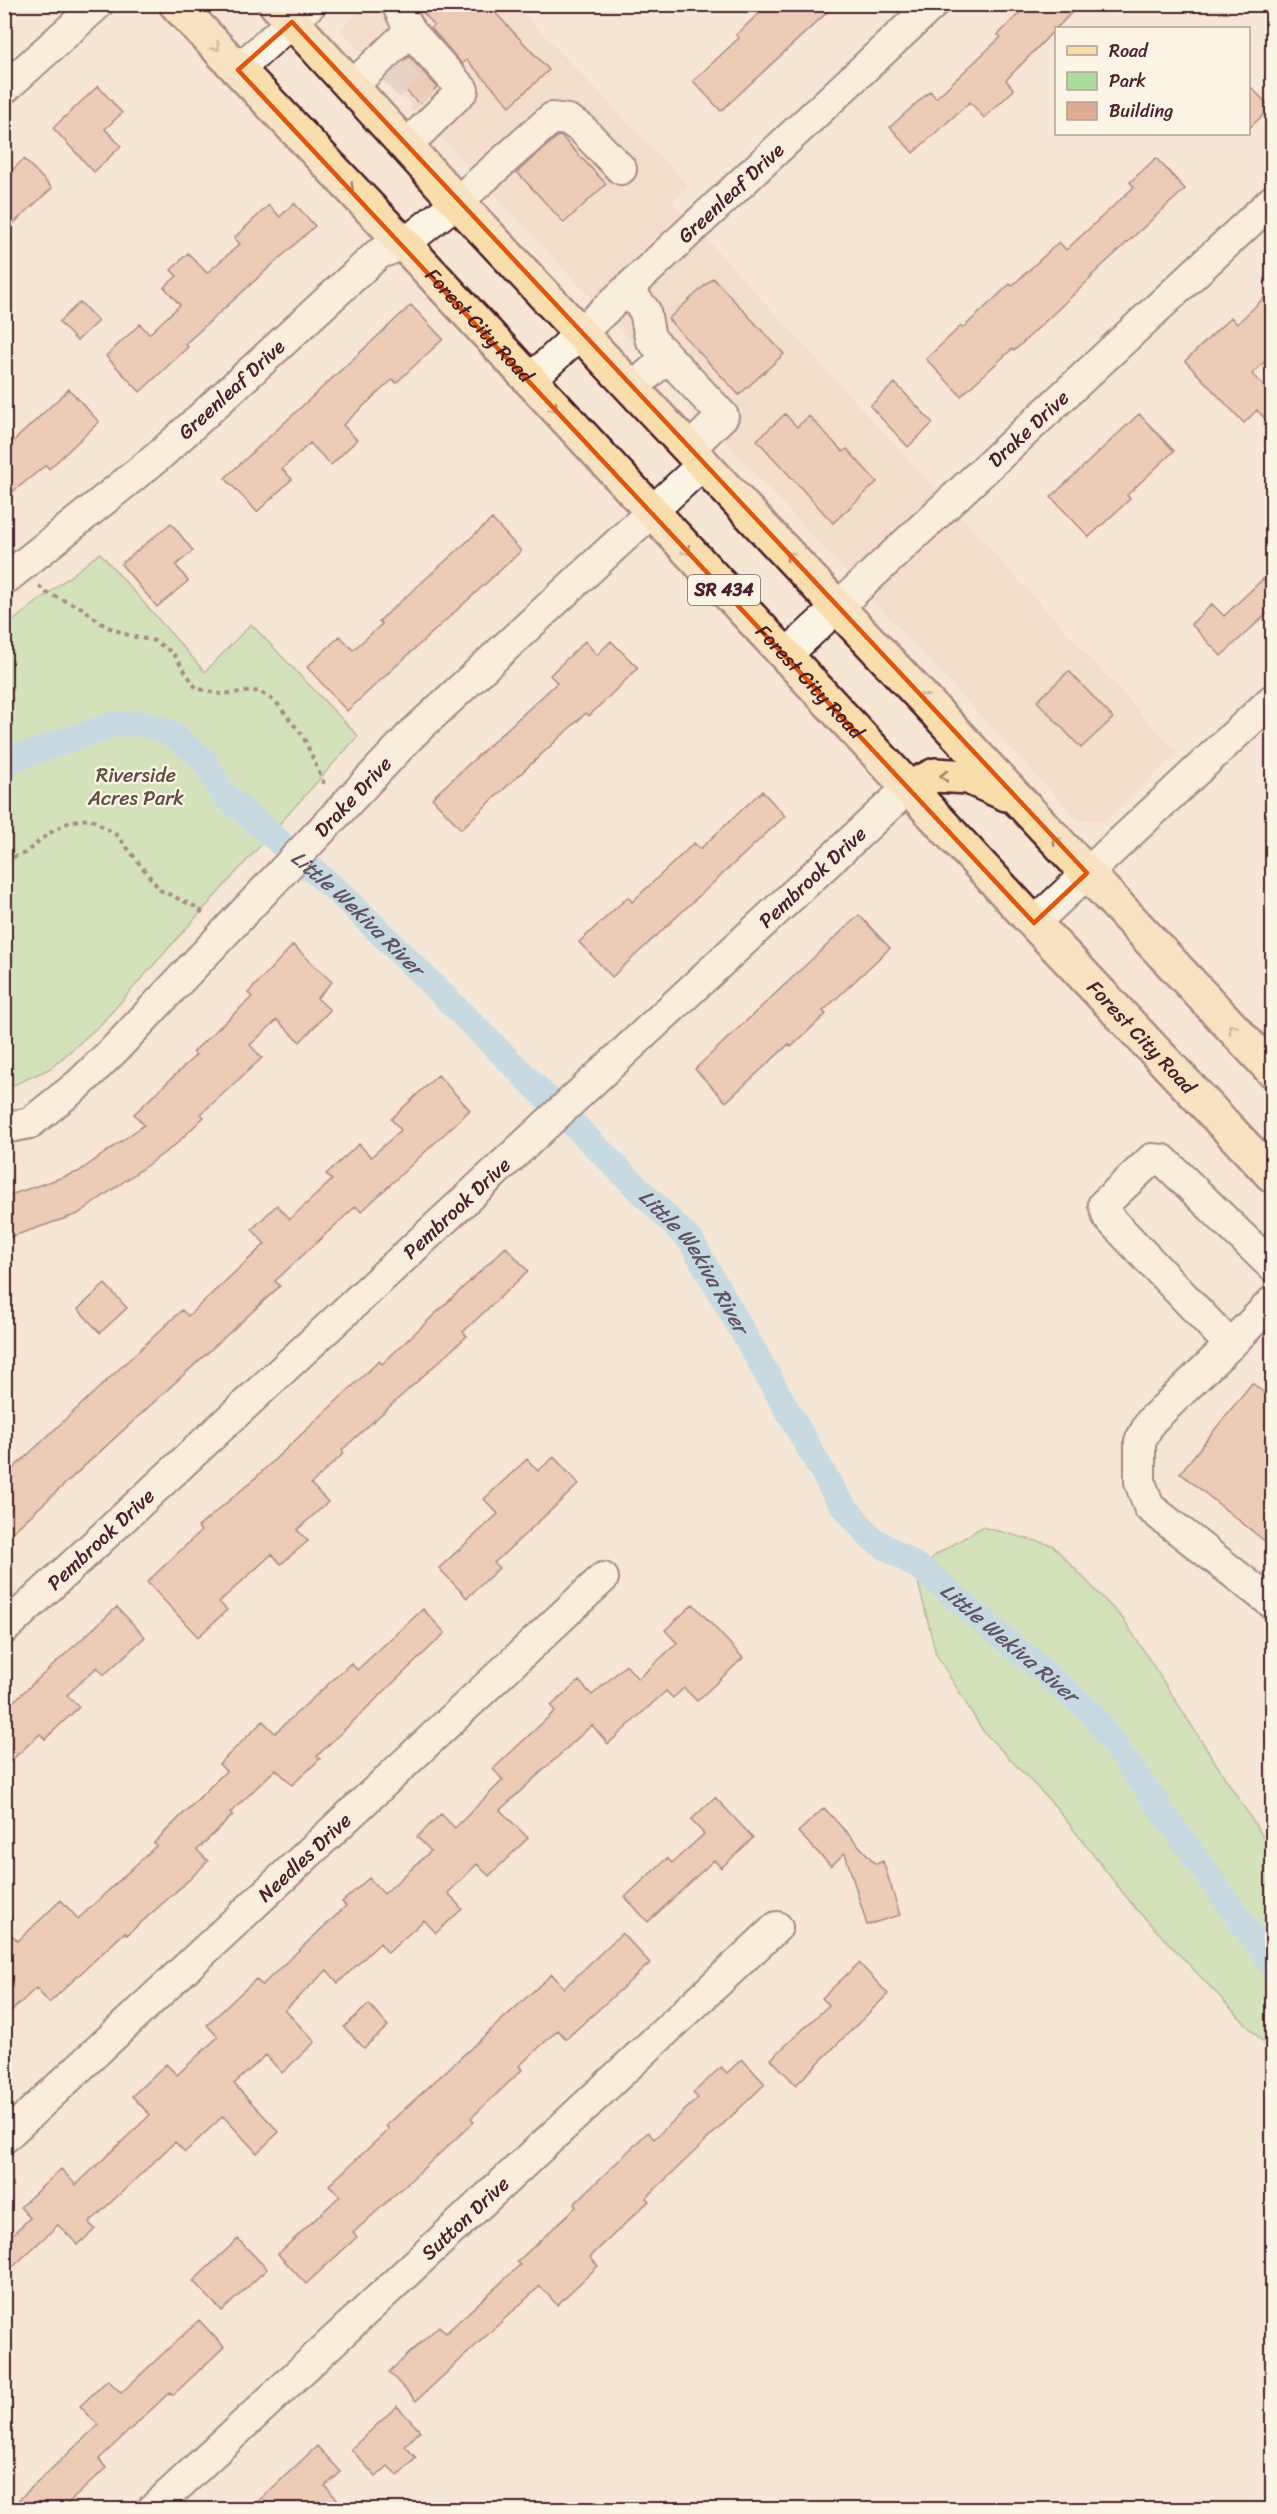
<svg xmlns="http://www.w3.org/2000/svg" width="1277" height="2514" font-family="Sriracha,sans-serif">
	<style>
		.built { fill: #efd4c1 }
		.green { fill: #abdd9e; stroke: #7a7e64; stroke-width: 1.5 }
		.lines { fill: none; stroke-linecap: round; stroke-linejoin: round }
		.canal { stroke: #8fcdf0; stroke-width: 26 }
		.building { fill: #dfab93; stroke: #4a1f2b; stroke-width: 1.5 }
		.minor-tunnel { stroke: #d4beb3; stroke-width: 30; stroke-dasharray: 30 15; stroke-linecap: butt }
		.minor-casing { stroke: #4a1f2b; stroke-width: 34 }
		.major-casing { stroke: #4a1f2b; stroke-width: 38 }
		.path { stroke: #4a1f2b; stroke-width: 4; stroke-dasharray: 4.5 4.5; stroke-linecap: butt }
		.minor { stroke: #fcf5e5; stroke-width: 30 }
		.major { stroke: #f9deab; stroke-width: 33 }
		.oneway { stroke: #a27e6b }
		.marked { fill: none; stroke: #e0560e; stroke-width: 4.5; stroke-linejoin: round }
		.labels { text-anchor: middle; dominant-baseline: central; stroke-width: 4.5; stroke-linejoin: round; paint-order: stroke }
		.shield { fill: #fcf5e5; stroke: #7f5f63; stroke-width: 1.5 }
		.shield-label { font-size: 18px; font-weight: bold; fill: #4a1f2b }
		.street-label { font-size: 20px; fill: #4a1f2b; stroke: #fcf5e5 }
		.park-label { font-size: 20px; fill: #624e48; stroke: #fcf5e5 }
		.water-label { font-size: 21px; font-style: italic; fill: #5f5366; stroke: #fcf5e5 }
	</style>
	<rect width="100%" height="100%" fill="#f6e6d5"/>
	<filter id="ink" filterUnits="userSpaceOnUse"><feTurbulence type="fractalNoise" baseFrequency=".0167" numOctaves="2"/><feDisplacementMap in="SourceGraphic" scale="12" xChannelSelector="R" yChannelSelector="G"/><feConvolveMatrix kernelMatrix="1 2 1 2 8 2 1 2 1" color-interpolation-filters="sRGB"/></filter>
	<g filter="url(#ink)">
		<path class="built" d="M367 5H515L688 186 672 202 1177 753 1104 822 1077 819 340 29Z"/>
		<path class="green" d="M100 553 205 672 251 624 358 736 101 1024 51 1068 5 1089V627Z
			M982 1527 1052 1545 1124 1620 1272 1851V2060L1263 2042 1135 1908 1055 1806 983 1731 936 1654 917 1578 934 1556Z"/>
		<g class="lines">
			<path class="canal" id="s1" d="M4 762 115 724H146L172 734 204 760 223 794 343 896 691 1241 838 1499 871 1538 923 1570 1090 1711 1272 1964"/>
		</g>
		<path class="building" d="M416 4H487L549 70 510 106 467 60 462 64 431 28 434 25Z
			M769 4H836L721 111 693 81 739 38 736 35Z
			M1028 4H1080L1006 80 1014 90 984 118 970 102 913 153 890 127 930 91 936 98 1001 37 998 35Z
			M409 56 437 87 419 104 390 74Z
			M1248 84 1271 108 1248 129Z
			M98 86 122 113 105 129 121 146 94 172 53 128Z
			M558 136 562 137 606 184 564 223 517 172Z
			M1156 158 1185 189 1091 276 1092 277 1014 351 1012 349 961 396 926 359 961 326 963 328 1010 284 1012 286 1059 242 1066 250 1134 187 1130 182Z
			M24 159 52 188 4 232V178Z
			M294 203 315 226 185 344 188 347 140 392 106 356 140 324 149 334 180 305 164 287 177 276 171 270 188 253 207 273 240 244 234 238 269 205 280 217Z
			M713 278 784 354 739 395 668 319Z
			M1272 290V355L1252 374 1272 395V426L1257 410 1244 423 1185 361 1231 317 1237 324Z
			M80 302 98 321 77 341 59 322Z
			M411 305 443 339 396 383 393 379 343 425 357 440 331 465 310 443 282 469 292 479 257 512 225 478Z
			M895 383 933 423 908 447 870 406Z
			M69 389 99 422 49 469 46 465 4 499V450Z
			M785 414 797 427 809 416 843 452 847 449 877 482 833 523 757 440Z
			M1139 414 1174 451 1127 495 1130 499 1089 537 1051 497Z
			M492 519 521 551 347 711 307 667 340 636 353 650 382 624 379 621Z
			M171 523 193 551 176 565 188 581 157 607 121 564Z
			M1263 579 1272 588V609L1221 656 1191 624 1212 604 1224 616Z
			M585 641 597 655 611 641 638 668 589 716 586 713 461 829 432 798 557 683 550 675Z
			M1069 671 1113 718 1081 748 1037 701Z
			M762 791 785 816 612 977 579 942 628 897 632 902 694 843 700 849Z
			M859 915 890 948 823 1011 826 1014 791 1047 789 1044 726 1102 695 1069Z
			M293 945 332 982 317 998 330 1010 300 1042 277 1020 250 1045 262 1058 201 1114 204 1117 174 1146 78 1214 10 1237 4 1221V1197L78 1172 144 1125 134 1114 196 1055 193 1052 252 997 248 993Z
			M438 1075 470 1110 361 1212 356 1206 275 1281 280 1286 4 1540V1477L182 1310 188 1316 265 1244 252 1229 277 1205 290 1219 332 1180 326 1174 359 1144 371 1157 401 1130 391 1119Z
			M506 1247 528 1271 463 1332 467 1336 342 1450 344 1453 311 1484 328 1502 297 1530 308 1541 281 1564 272 1554 219 1602 227 1610 198 1637 147 1582 201 1531 198 1527 252 1481 379 1361 382 1364Z
			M105 1284 127 1308 100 1333 78 1309Z
			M1252 1383 1272 1399V1547L1180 1473Z
			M554 1457 579 1484 494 1563 499 1568 467 1598 439 1568 498 1514 484 1499 527 1459 538 1471Z
			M693 1604 743 1658 697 1701 684 1688 673 1698 666 1691 608 1744 592 1725 500 1810 528 1838 489 1876 477 1864 448 1893 462 1909 436 1933 424 1920 388 1953 380 1943 338 1983 327 1970 285 2010 315 2042 282 2073 266 2055 234 2084 279 2132 257 2153 223 2116 185 2152 175 2142 89 2223 95 2229 78 2245 58 2225 4 2275V2242L30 2218 20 2207 61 2169 76 2185 150 2115 132 2096 166 2064 177 2075 218 2037 207 2025 256 1979 262 1985 346 1906 342 1902 369 1878 384 1894 431 1851 417 1837 441 1814 455 1828 503 1780 493 1769 555 1711 551 1706 579 1681 592 1695 626 1665 638 1679 677 1643 665 1630Z
			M117 1607 145 1637 104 1675 97 1667 67 1695 79 1707 45 1739 40 1734 4 1767V1710Z
			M423 1609 445 1633 317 1756 320 1759 292 1785 276 1769 230 1813 233 1815 197 1850 208 1861 190 1879 127 1935 125 1932 49 2003 36 1988 4 2018V1927L18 1941 61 1900 78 1919 157 1845 154 1843 226 1771 219 1764 263 1721 275 1733 351 1663 357 1670Z
			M715 1797 753 1838 721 1868 714 1860 648 1922 625 1897 667 1858 672 1863 704 1834 691 1820Z
			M824 1808 876 1864 883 1861 900 1915 867 1925 845 1853 831 1866 798 1832Z
			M622 1933 650 1963 566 2039 558 2030 519 2066 522 2070 471 2118 474 2122 353 2233 357 2237 306 2284 278 2254 340 2196 329 2185 389 2129 386 2126 552 1974 564 1988Z
			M859 1963 888 1994 796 2085 771 2059 829 2005 822 1998Z
			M369 2004 388 2026 364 2048 344 2027Z
			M742 2059 765 2084 646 2198 649 2201 590 2257 598 2266 557 2305 540 2286 416 2401 389 2372 439 2326 446 2333 520 2265 517 2262 576 2207 574 2204 648 2132 654 2139 698 2098 693 2093 721 2067 727 2073Z
			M238 2239 267 2269 222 2311 193 2281Z
			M199 2320 224 2347 173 2395 170 2392 99 2459 106 2468 61 2510H8L98 2425 80 2406 108 2380 121 2393Z
			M397 2406 420 2431 405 2446 416 2458 398 2476 388 2466 376 2477 351 2449Z
			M317 2446 341 2472 325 2486 337 2499 326 2510H249Z"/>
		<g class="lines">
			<path class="minor-tunnel" d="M390 66 423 101"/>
			<g class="minor-casing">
				<g id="minor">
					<path d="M397 4 410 31"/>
					<path d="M238 70 311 4"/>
					<path d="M351 87 410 31 463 90 406 146"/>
					<path d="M4 89 98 4"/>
					<path d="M628 290 645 311 650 338 723 416 690 448"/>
					<path id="s2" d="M529 381 933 4"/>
					<path d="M633 388 667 357"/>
					<path id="s3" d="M4 580 160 455 378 254 404 244 457 202 552 118 568 120 581 128 621 169"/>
					<path id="s4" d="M785 656 1272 201"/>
					<path d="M1034 923 1272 700"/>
					<path id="s5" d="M4 1128 30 1123 79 1084 116 1048 412 734 704 463"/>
					<path d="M1272 1266 1163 1160 1152 1159 1104 1204 1108 1217 1230 1345 1151 1421 1140 1441V1482L1149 1507 1272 1603"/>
					<path d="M1230 1345 1272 1302"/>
					<path id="s6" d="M4 1629 908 788"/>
					<path id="s7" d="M4 2138 603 1578"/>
					<path id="s8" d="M152 2510 777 1927"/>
				</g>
			</g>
			<g class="major-casing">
				<g id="major">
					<path id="s9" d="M176 4 404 244 1034 923 1272 1175"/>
					<path d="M276 4 457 202 1272 1070"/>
					<path d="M908 788 935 775 968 777 1006 794"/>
				</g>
			</g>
			<path class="path" d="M39 586 47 593 82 608 105 626 131 636 155 641 173 653 196 688 219 694 259 691 276 702 303 736 325 786
				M4 860 25 853 48 834 71 821 91 819 118 836 160 890 194 906 206 915"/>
			<use href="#minor" class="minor"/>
			<use href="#major" class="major"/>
		</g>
		<defs><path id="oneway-chevron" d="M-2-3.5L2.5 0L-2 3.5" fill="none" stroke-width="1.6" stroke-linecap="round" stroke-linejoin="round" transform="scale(1.5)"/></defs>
		<g class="oneway">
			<use href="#oneway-chevron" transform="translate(216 47) rotate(47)"/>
			<use href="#oneway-chevron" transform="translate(350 188) rotate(46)"/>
			<use href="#oneway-chevron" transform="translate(554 408) rotate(47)"/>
			<use href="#oneway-chevron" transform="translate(687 551) rotate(47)"/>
			<use href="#oneway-chevron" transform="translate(789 555) rotate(-133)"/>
			<use href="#oneway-chevron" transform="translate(923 697) rotate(-133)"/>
			<use href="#oneway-chevron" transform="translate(944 776) rotate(-180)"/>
			<use href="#oneway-chevron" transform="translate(1056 840) rotate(-133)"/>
			<use href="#oneway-chevron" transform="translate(1232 1028) rotate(-133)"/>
		</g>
	</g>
	<path d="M0 0H1277V2514H0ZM292 22 1087 873 1034 923 238 70Z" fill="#f6e6d5" fill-opacity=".55" fill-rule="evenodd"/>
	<path class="marked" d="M292 22 1087 873 1034 923 238 70Z"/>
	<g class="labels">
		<rect class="shield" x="688" y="575" width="72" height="30" rx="4.5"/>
		<g class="shield-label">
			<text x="724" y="590">SR 434</text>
		</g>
		<g class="street-label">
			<text stroke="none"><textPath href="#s2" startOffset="276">Greenleaf Drive</textPath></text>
			<text stroke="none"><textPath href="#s9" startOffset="442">Forest City Road</textPath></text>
			<text stroke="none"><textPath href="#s3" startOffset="297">Greenleaf Drive</textPath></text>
			<text stroke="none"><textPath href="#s4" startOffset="333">Drake Drive</textPath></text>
			<text stroke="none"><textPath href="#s9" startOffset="928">Forest City Road</textPath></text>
			<text stroke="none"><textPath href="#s5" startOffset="486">Drake Drive</textPath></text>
			<text stroke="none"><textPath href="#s6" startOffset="1104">Pembrook Drive</textPath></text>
			<text stroke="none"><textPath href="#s9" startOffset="1414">Forest City Road</textPath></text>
			<text stroke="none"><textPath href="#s6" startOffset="618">Pembrook Drive</textPath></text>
			<text stroke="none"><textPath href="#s6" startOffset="132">Pembrook Drive</textPath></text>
			<text stroke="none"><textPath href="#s7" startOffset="411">Needles Drive</textPath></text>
			<text stroke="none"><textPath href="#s8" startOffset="428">Sutton Drive</textPath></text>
		</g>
		<g class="park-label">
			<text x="136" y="775">Riverside<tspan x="136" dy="23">Acres Park</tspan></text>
		</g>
		<g class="water-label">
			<text stroke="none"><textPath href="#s1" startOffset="436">Little Wekiva River</textPath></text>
			<text stroke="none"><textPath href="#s1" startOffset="922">Little Wekiva River</textPath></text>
			<text stroke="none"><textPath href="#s1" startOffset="1426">Little Wekiva River</textPath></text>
		</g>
	</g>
	<rect width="1277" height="2514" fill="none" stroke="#fcf5e5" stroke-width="24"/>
	<rect x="12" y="12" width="1253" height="2490" fill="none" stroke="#4a1f2b" stroke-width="2" filter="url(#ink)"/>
	<rect x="1055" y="27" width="195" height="108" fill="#fcf5e5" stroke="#b59f9b" stroke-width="1.5"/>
	<rect x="1067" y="46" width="30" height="9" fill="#f9deab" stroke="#b59f9b" stroke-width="1.5"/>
	<text x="1109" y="57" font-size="18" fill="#4a1f2b">Road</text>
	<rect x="1067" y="72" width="30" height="18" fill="#abdd9e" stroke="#b59f9b" stroke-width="1.5"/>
	<text x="1109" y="87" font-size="18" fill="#4a1f2b">Park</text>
	<rect x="1067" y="102" width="30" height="18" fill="#dfab93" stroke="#b59f9b" stroke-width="1.5"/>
	<text x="1109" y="117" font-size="18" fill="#4a1f2b">Building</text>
</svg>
